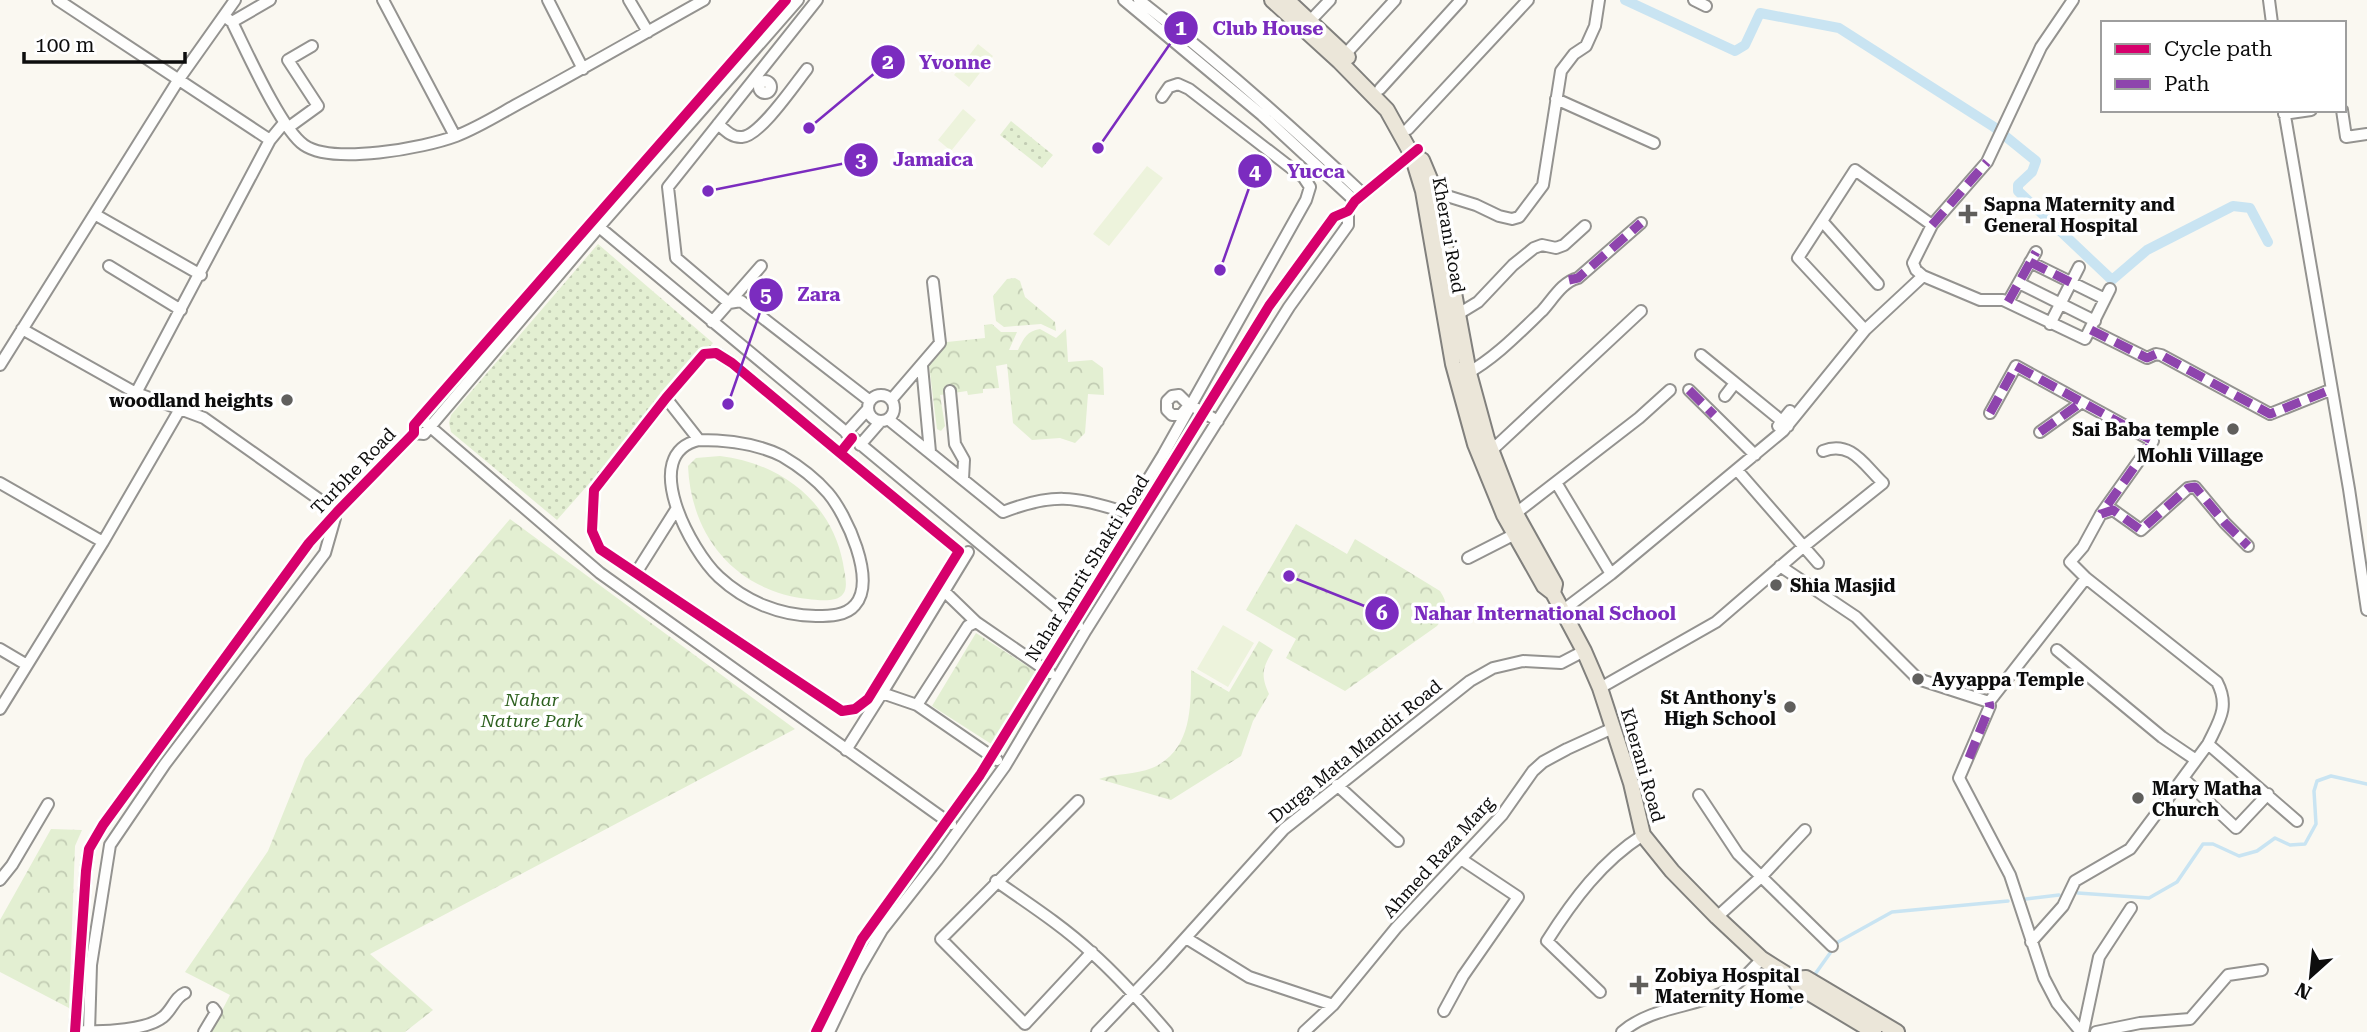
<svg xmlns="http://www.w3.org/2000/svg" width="2367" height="1032" font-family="'Roboto Serif',serif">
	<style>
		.grass { fill: url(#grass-dots) }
		.park { fill: url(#park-crowns) }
		.pitch { fill: #edf3dc }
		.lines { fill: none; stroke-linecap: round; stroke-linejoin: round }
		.stream { stroke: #c9e4f2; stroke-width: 3.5 }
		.canal { stroke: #c9e4f2; stroke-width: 10 }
		.minor-casing { stroke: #949390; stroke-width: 14 }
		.major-casing { stroke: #81807d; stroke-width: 18 }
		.minor { stroke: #fefefd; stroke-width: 10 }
		.major { stroke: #ebe6d9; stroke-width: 14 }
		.quiet { stroke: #8e44ad; stroke-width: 9; stroke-dasharray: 18 9; stroke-linecap: butt }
		.cycleway-casing { stroke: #fff; stroke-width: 15 }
		.cycleway { stroke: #d6006c; stroke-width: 10 }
		.poi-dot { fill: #605f5d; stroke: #fff; stroke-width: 2.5 }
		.labels { text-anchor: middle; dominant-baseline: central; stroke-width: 7; stroke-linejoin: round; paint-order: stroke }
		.poi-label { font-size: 18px; font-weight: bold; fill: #0d0d0d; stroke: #fff; text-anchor: start }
		.street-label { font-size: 18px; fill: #0d0d0d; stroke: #fff }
		.park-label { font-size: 18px; font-style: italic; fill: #2e6120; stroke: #fff }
		.neighbourhood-label { font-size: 19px; font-weight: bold; fill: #0d0d0d; stroke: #fff }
		.leader { fill: none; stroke: #7b2cbf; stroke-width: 2.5 }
		.callout-dot { fill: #7b2cbf; stroke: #fff; stroke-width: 2.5 }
		.mark-label { font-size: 21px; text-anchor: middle; font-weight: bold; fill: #fff }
		.callout-label { font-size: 19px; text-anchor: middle; font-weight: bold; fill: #7b2cbf; stroke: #fff; stroke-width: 7; stroke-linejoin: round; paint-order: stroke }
	</style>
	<defs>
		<pattern id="grass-dots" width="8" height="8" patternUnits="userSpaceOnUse" patternTransform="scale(1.75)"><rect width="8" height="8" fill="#e3efd2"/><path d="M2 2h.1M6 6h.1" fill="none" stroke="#c2ccb3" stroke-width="1.8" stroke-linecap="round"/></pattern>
		<pattern id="park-crowns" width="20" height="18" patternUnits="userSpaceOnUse" patternTransform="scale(1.75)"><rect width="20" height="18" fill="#e3efd2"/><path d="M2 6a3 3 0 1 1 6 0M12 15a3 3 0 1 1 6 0" fill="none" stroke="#c2ccb3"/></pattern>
	</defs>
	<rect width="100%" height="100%" fill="#faf8f1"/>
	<path class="grass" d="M1011 121 1053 155 1042 168 1000 135Z
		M598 244 713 343 557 520 451 432 449 423 451 415Z"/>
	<path class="park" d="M1015 278 1020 281 1025 297 1055 322 1056 331 1041 324 1004 327 996 321 993 296 1007 279Z
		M992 324 1001 332H1017L1009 350H1018C1024 338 1027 331 1040 329L1056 338 1066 329 1068 362 1092 360 1103 368 1104 395 1088 394 1085 433 1075 443 1060 438 1032 440 1013 423 1007 364 996 366 999 388 983 389V393L968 395 967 391 940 395 945 426 941 431 937 429 929 365 947 342 985 338 984 325Z
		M720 456C780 463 831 501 843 563 844 571 849 587 843 594 837 603 817 600 808 599 736 591 691 537 688 466L696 458Z
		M510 519 795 729 370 954 433 1010 405 1032H211L230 995 185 972 268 851 305 759Z
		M1296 524 1347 554 1355 539 1440 591C1449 604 1447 614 1437 626L1345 691 1286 658 1296 639 1246 610Z
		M976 633 1038 673 996 747 932 706Z
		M1259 641 1273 650C1263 668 1260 674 1269 694L1253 721 1241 756 1171 800 1099 779C1116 773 1135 775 1152 768 1192 751 1191 707 1191 670L1229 692Z
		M51 829 82 830 75 846 69 1008 0 972V920Z"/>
	<path class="pitch" d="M978 44 993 56 969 87 954 75Z
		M963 109 976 120 951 151 938 140Z
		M1147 166 1163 178 1109 246 1093 234Z
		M1223 625 1254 643 1228 687 1197 669Z"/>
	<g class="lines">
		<path class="stream" d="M2078 893 2149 898 2177 882 2203 844H2213L2239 856 2257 851 2275 838 2290 845 2305 844 2316 824 2314 791 2317 781 2331 776 2367 784
			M2026 899 2059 895
			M1813 977 1838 942 1892 912 2008 901
			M1791 1007 1802 992"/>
		<path class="canal" d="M1625 0 1735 51 1745 45 1760 13 1839 28 1994 127 2036 161 2032 172 2018 185V191L2112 280 2147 250 2233 206 2250 208 2268 242"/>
		<g class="minor-casing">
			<path id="minor" d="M58 0 270 140
				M383 0 455 136
				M548 0 583 69
				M629 0 648 32
				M817 0 668 187 676 258 729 303 741 301 870 401
				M1124 0 1262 115 1355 201
				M1139 0C1218 61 1291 126 1363 194
				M1694 0 1706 6
				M2269 0 2272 23
				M224 16 232 22C246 50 281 129 304 145 333 165 424 148 456 136 480 127 504 111 527 99 586 67 645 33 704 0
				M1310 21 1330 0
				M232 22 270 0
				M1340 60 1395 0
				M759 87a6 6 0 1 1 12 0a6 6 0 1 1-12 0Z
				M1380 89 1461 0
				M1556 99 1654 143
				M2284 110 2349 489 2367 610
				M2342 110 2346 137 2367 134
				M2284 114 2311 110
				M718 124C725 130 732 138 742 137 760 136 795 84 807 69
				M289 127 318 106 288 60 312 46
				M1408 129 1528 0
				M1431 191 1476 205 1499 216 1512 219 1519 217 1543 185 1561 71 1574 54 1586 46 1595 26 1599 0
				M96 215 201 275
				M1822 221 1878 284
				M593 222 1078 625
				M2030 262 2105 299
				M109 266 181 310
				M1923 276 1980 300H2003L2085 339 2110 289
				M2019 283 2095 321
				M2008 302 2036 252
				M1455 316 1478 302 1513 265 1534 248 1542 245 1556 248 1564 245 1585 226
				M712 322 761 266
				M2050 324 2079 267
				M22 329 136 393 270 140 284 123
				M1865 330 1798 258 1855 170 1932 225
				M2091 330 2147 358 2156 354 2161 355 2270 414 2330 390
				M1701 355 1788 426
				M0 365 179 79 235 0
				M922 366 930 452
				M1466 374C1494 359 1519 333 1542 311 1553 299 1562 282 1578 278L1641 223
				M1689 390 1755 455
				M950 391 955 444 964 460 963 479
				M136 393 180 409
				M868 408a13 13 0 1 1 26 0a13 13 0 1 1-26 0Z
				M1725 396 1735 383
				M666 398 699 440
				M891 400 940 343 933 282
				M1186 409 1181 415H1172L1167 410V401L1172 396 1179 395 1187 403 1218 421
				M1990 413 2016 366 2153 441 2101 514 2083 547 2070 562 2086 578 2217 682C2230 707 2219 721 2208 744L2297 821
				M420 418 600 573 951 824
				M888 419 1003 512C1052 493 1075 496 1124 512L1144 486 1163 455 1306 200 1310 187 1304 178 1189 89 1178 84 1169 87 1162 97
				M1778 426 1790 411
				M2040 432 2082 402
				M414 433 424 434 599 227 798 0
				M846 433 868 409
				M699 440C728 440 756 443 782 456 799 466 815 478 828 493 846 514 877 580 855 605 846 616 829 616 816 616 780 616 745 601 719 577 691 551 638 454 699 440Z
				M860 445 880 422
				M1491 451 1641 311
				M840 453 959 551 868 699 855 709 842 711 600 549 592 531 594 490 666 398 704 354 716 353 732 363 840 453 852 438
				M1737 470 1818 563
				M0 483 103 542
				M1557 484 1611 574
				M2101 514 2113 510 2141 530 2188 488 2195 487 2225 523 2248 546
				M1511 517 1639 418 1670 390
				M1468 558 1519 532
				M1780 566 1856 617 1918 679 1989 702
				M636 573 677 508
				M944 591 976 622 1050 673
				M1562 611 1611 574 1783 431 1865 330 1923 276 1916 270 1913 263 1932 225 1987 162 2041 47 2073 0
				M0 649 27 665
				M2057 650 2162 737 2196 760
				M1600 688 1716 622 1803 547 1883 483C1864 465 1851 440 1823 451
				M882 693 968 552
				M917 705 968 626 976 622
				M0 709 103 542 180 409 204 418 337 512
				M2208 744 2183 778 2236 828 2268 794
				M846 750 882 693 917 705 997 760
				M1337 785 1398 841
				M1699 795 1738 854 1832 946
				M1078 801 941 939 1025 1024 1092 952
				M0 880 12 865 48 804
				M996 881C1029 904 1063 926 1092 953 1119 977 1143 1004 1167 1032
				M1717 917 1761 877 1805 830
				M1186 938 1249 977 1333 1005
				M2031 942 2063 906 2075 881 2130 849 2183 778
				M1600 992 1547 941C1573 900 1602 861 1643 835
				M1444 1011 1463 976 1518 897 1461 859
				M85 1031C105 1032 147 1030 163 1017 172 1010 175 997 185 993
				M75 1032 86 871 89 849 103 825 309 543 337 512 414 433V425L420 418 786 0
				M89 1032 91 965 110 845 165 764 325 553 335 518
				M204 1032 216 1012 213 1008
				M816 1032 862 939 980 775 1269 306 1334 217 1348 211 1355 201 1418 149
				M829 1032 857 973 882 930 937 860 1005 766 1086 630 1289 307 1348 225V211
				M1097 1032 1162 964 1284 829 1470 681 1493 668 1523 661 1561 663 1584 651
				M1304 1032 1333 1005 1396 928 1502 815 1533 771 1543 762 1567 749 1613 728
				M1622 1032C1650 1008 1687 1008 1720 994 1737 987 1749 972 1762 959
				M2081 1032 2057 1003 2044 978 2010 875 1959 778 1990 706 1989 702 2086 578
				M2083 1032 2099 957 2131 908
				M2096 1032 2140 1023 2190 1019 2228 975 2262 970"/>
		</g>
		<g class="major-casing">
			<path id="major" d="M1272 0 1339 61 1387 110 1412 155 1423 191 1453 364 1475 444 1504 515 1544 586 1553 593 1584 651 1600 688 1631 783 1643 835 1672 871 1717 917 1762 959 1794 979 1799 987 1874 1032
				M1287 0 1348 57
				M1422 160 1435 191 1469 373 1487 439 1516 514 1555 584 1553 593
				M1794 979 1806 978 1897 1032"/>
		</g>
		<use href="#minor" class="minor"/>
		<use href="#major" class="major"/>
		<path class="quiet" d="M1932 225 1987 162
			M2030 262 2072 283
			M1569 280 1578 278 1641 223
			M2008 302 2036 252
			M2091 330 2147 358 2156 354 2161 355 2270 414 2330 390
			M1689 390 1714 415
			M1990 413 2016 366 2153 441 2101 514
			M2040 432 2082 402
			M2101 514 2113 510 2141 530 2188 488 2195 487 2225 523 2248 546
			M1969 758 1990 706 1989 702"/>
		<g class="cycleway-casing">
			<path id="cycleway" d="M840 453 959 551 868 699 855 709 842 711 600 549 592 531 594 490 666 398 704 354 716 353 732 363 840 453 852 438
				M75 1032 86 871 89 849 103 825 309 543 337 512 414 433V425L420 418 786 0
				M816 1032 862 939 980 775 1269 306 1334 217 1348 211 1355 201 1418 149"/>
		</g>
		<use href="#cycleway" class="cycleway"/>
	</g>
	<g class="poi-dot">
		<path d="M1964.5 203.5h7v7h7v7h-7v7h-7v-7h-7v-7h7z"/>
		<circle cx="287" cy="400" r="7"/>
		<circle cx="2233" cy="429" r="7"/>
		<circle cx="1776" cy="585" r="7"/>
		<circle cx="1918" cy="679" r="7"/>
		<circle cx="1790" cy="707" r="7"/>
		<circle cx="2138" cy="798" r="7"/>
		<path d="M1635.5 974.5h7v7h7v7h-7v7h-7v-7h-7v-7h7z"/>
	</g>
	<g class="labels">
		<g class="poi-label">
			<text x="1984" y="204">Sapna Maternity and<tspan x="1984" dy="21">General Hospital</tspan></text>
			<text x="273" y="400" text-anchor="end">woodland heights</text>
			<text x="2219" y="429" text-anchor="end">Sai Baba temple</text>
			<text x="1790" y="585">Shia Masjid</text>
			<text x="1932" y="679">Ayyappa Temple</text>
			<text x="1776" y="697" text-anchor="end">St Anthony's<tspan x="1776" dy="21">High School</tspan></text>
			<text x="2152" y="788">Mary Matha<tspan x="2152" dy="21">Church</tspan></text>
			<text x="1655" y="975">Zobiya Hospital<tspan x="1655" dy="21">Maternity Home</tspan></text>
		</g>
		<g class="street-label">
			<text transform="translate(1449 235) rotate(80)">Kherani Road</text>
			<text transform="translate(353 471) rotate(-46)">Turbhe Road</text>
			<text transform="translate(1087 568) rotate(-58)">Nahar Amrit Shakti Road</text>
			<text transform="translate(1355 751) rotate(-39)">Durga Mata Mandir Road</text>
			<text transform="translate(1643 765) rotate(74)">Kherani Road</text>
			<text transform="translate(1438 857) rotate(-48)">Ahmed Raza Marg</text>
		</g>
		<g class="park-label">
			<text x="532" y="699">Nahar<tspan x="532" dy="21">Nature Park</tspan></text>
		</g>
		<g class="neighbourhood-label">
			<text x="2200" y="455">Mohli Village</text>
		</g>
	</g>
	<path class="leader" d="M1098 148L1181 28M809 128L888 62M708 191L861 160M1220 270L1255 171M728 404L766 295M1289 576L1382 613"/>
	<g class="callout-dot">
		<circle cx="1098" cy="148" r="7"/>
		<circle cx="809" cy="128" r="7"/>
		<circle cx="708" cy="191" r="7"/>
		<circle cx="1220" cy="270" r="7"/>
		<circle cx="728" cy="404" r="7"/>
		<circle cx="1289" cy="576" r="7"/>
		<circle cx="1181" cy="28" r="18"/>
		<circle cx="888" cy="62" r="18"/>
		<circle cx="861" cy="160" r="18"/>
		<circle cx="1255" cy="171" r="18"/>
		<circle cx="766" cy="295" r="18"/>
		<circle cx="1382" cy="613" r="18"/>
	</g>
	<g class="mark-label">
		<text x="1181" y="35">1</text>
		<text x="888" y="69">2</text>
		<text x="861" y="167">3</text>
		<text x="1255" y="179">4</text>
		<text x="766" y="302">5</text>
		<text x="1382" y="620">6</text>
	</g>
	<g class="callout-label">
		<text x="1268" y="35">Club House</text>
		<text x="955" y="69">Yvonne</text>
		<text x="933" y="166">Jamaica</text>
		<text x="1316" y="178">Yucca</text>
		<text x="819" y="301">Zara</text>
		<text x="1545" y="620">Nahar International School</text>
	</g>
	<rect x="2101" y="21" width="245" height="91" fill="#ffffff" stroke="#9e9e9e" stroke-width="2"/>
	<rect x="2115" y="44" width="35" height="10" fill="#d6006c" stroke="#9e9e9e" stroke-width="2"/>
	<text x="2164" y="56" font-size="21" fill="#0d0d0d">Cycle path</text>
	<rect x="2115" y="79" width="35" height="10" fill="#8e44ad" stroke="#9e9e9e" stroke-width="2"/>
	<text x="2164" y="91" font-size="21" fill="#0d0d0d">Path</text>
	<g transform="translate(2311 976) rotate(207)" stroke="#ffffff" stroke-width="5" paint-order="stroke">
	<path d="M0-5L12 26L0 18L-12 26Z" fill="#0d0d0d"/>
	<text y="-10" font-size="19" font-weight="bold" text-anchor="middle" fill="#0d0d0d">N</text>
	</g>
	<path d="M24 52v10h161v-10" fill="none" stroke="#0d0d0d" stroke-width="3.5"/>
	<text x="35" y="52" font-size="21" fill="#0d0d0d" stroke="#ffffff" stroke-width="5" paint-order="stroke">100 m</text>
</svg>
